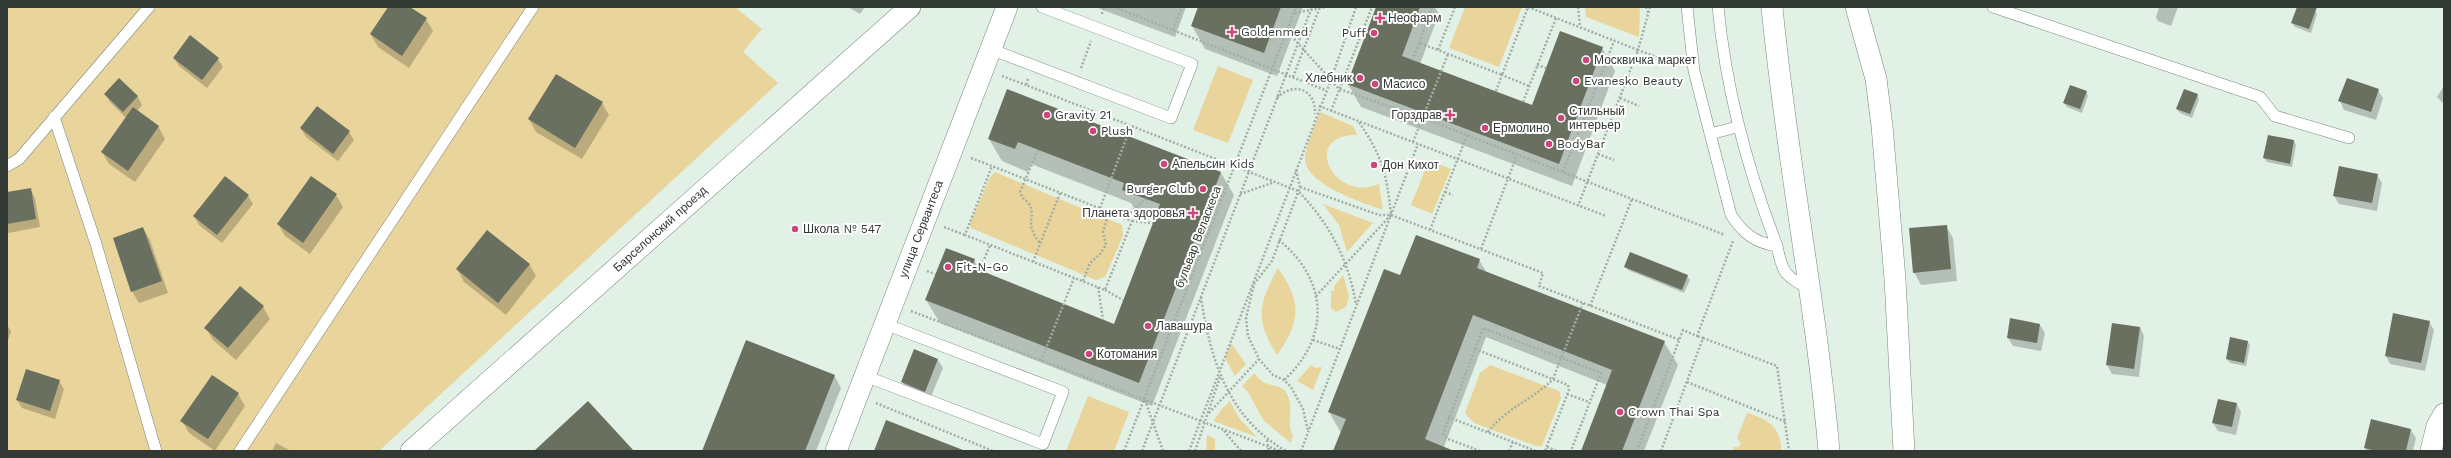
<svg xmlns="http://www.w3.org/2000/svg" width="2451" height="458" font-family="'Work Sans',sans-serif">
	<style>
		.green { fill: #e9d59b }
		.shadow { fill: #0003 }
		.building { fill: #6a7060 }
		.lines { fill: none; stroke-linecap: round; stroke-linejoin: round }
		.service-casing { stroke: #79887d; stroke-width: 12 }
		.minor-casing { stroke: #79887d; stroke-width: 22 }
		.path { stroke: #a2aea5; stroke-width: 2.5; stroke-dasharray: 2 2; stroke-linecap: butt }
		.service { stroke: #fff; stroke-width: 11 }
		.minor { stroke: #fff; stroke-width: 21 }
		.poi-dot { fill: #ce447b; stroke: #fff; stroke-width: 1.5 }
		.labels { text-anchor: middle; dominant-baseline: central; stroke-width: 4; stroke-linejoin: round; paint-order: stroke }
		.poi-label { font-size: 12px; fill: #323834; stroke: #fff; text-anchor: start }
		.street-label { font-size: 12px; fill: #323834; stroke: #fff }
	</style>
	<rect width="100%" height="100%" fill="#e1f1e5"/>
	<path class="green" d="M7 7H735L762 29 743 52 778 83 379 451H7Z
		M1465 7H1522L1499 67 1449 48Z
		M1585 7H1640L1639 37 1586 17Z
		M1218 66 1253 80 1228 143 1193 130Z
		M1320 112 1353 126 1357 135C1300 134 1333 204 1379 184L1383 210C1363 203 1303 184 1305 157 1307 142 1315 126 1320 112Z
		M1429 160 1451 169 1432 214 1411 205Z
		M995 172 1122 225 1123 236 1105 277 1096 280 971 228 970 224 990 177Z
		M1323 204 1373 223 1347 252 1339 225Z
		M1278 268C1302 302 1301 321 1277 355 1254 319 1259 303 1278 268Z
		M1343 275 1349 296 1346 307 1336 312 1331 308V291H1334V286Z
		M1231 343 1246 364 1235 376 1225 358Z
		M1311 365 1315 368 1322 367 1313 390 1297 381Z
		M1490 365 1559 391 1561 398 1542 446H1536L1474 423 1465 413 1480 373Z
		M1254 373C1257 376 1260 380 1263 382 1270 386 1279 384 1285 391 1296 405 1285 422 1293 436L1291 443 1264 421 1248 392 1242 386Z
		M1088 396 1129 412 1114 451H1066Z
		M1230 401 1239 418 1257 437 1213 421 1221 410Z
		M1747 413C1767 418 1782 428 1781 451H1732L1734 447H1738L1741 444 1737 438Z
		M1207 435 1215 439V451H1206Z"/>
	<path class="shadow" d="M389 7H409L426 19 433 31 409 68 378 47 371 35Z
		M848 7H865L860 14Z
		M1095 7H1186L1175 37Z
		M1199 7H1303L1277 76 1205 49 1192 26Z
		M1377 7H1435L1439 14 1420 64 1533 106 1602 48 1615 71 1572 186 1361 107 1348 84Z
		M2159 7H2178L2171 26 2158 21 2156 17Z
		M2298 7 2315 10 2317 14 2311 33 2295 27 2292 23Z
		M190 37 218 59 223 67 207 88 179 66 174 58Z
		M119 79 138 97 142 105 137 111 158 126 165 139 135 182 109 164 102 152 126 118 110 102 105 94Z
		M2444 86V104L2437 97Z
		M1008 90 1221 173 1234 195 1152 406 940 323 926 300 974 260 981 272 1114 325 1155 220 1136 212 1131 203 1031 164 1028 172 1002 161 989 139Z
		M2378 90 2383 98 2376 120 2344 110 2340 101Z
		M2086 92 2088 96 2082 113 2067 107 2064 103Z
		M2197 94 2199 99 2192 118 2180 113 2177 109Z
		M602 103 609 115 582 159 536 132 529 119Z
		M301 129 349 132 354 140 338 161 306 137Z
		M2269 136 2294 141 2296 145 2292 167 2267 162 2264 158Z
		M2377 175 2382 183 2377 211 2339 204 2334 196Z
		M225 178 248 196 253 204 222 243 199 225 194 216Z
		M31 190 35 198 40 227 8 233 7 193Z
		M336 195 343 207 310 254 285 236 278 224Z
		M1946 226 1953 238 1957 281 1921 285 1914 272Z
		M143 228 150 240 168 293 139 303 132 291Z
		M1479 260 1487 273 1664 342 1678 365 1644 451H1582L1607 385 1486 337 1444 447 1454 451H1334L1341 433 1329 412 1401 276Z
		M529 264 536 276 506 315 464 282 457 269Z
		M1625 266 1687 276 1690 280 1684 293 1628 270Z
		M240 288 263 307 270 319 236 360 213 340 206 328Z
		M2429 322 2434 330 2425 371 2390 364 2386 356Z
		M2113 324 2140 327 2144 336 2139 377 2112 374 2107 365Z
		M7 325 11 331 7 344Z
		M2040 325 2045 333 2041 351 2013 346 2008 338Z
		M2247 341 2250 345 2246 366 2230 363 2227 359Z
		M915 350 938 360 943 368 930 399 907 390 902 382Z
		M834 375 841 388 816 451H703Z
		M59 381 64 389 55 419 22 408 17 400Z
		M238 394 245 406 215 451 189 433 182 421Z
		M2237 404 2241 412 2236 435 2218 431 2213 423Z
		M2372 421 2411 430 2416 438 2413 451H2367L2365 448Z
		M276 443 291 451H272Z"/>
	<path class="building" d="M388 7H410L427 18 402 56 370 34Z
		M1198 7H1281L1264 53 1191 26Z
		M1376 7H1420L1402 56 1532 105 1560 31 1603 47 1559 164 1347 84Z
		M2297 7H2317L2309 29 2291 23Z
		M190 35 219 58 202 80 173 58Z
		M556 74 603 102 575 148 528 119Z
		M119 78 138 96 123 112 104 94Z
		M2347 78 2379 89 2371 112 2338 101Z
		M2070 85 2087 91 2080 109 2063 103Z
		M1007 89 1221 172 1139 383 925 300 946 248 975 259 972 267 1114 324 1153 223 1160 204 1122 190 1124 183 1018 142 1015 149 988 139Z
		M2184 89 2198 94 2190 114 2176 109Z
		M317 106 350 131 333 154 300 128Z
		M133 107 159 126 128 171 101 152Z
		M2268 135 2294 140 2290 164 2263 158Z
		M2339 166 2378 174 2372 203 2333 196Z
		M225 176 249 195 217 235 193 216Z
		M311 176 337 194 303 243 277 224Z
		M31 188 36 219 7 224V192Z
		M1947 225 1951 269 1913 273 1909 228Z
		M143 227 162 281 131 292 113 238Z
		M487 230 530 264 498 303 456 269Z
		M1416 235 1480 259 1477 268 1665 341 1622 451H1581L1612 370 1473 315 1425 439 1454 451H1333L1346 419 1328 412 1384 269 1400 275Z
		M1630 252 1688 275 1682 290 1624 267Z
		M240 286 264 306 228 348 204 328Z
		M2393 313 2430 321 2421 363 2385 356Z
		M2010 318 2040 324 2037 343 2007 338Z
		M2112 323 2140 327 2134 369 2106 365Z
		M2230 337 2248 341 2244 363 2226 359Z
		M746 340 835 375 805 451H702Z
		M914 349 938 359 925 392 901 382Z
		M26 369 60 380 50 411 16 400Z
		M212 375 239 393 208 439 180 421Z
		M2218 399 2237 403 2232 427 2212 423Z
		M588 401 634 451H534Z
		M2371 419 2411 429 2406 451H2376L2364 448Z
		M886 420 963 450 962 451H874Z"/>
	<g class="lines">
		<g class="service-casing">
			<path id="service" d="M1687 7 1694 71 1731 215C1743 233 1755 243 1777 246 1782 272 1785 277 1810 289
				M1718 7C1726 90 1747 168 1777 246
				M1993 7 2260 97 2275 116 2349 138
				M990 49 1171 118 1192 64 1042 7
				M54 117 96 244 156 451
				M1710 134 1737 127
				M7 166 19 159 149 7
				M865 376 1043 444 1063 392 885 324
				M240 451 533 7"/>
		</g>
		<g class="minor-casing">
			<path id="minor" d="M1772 7C1786 156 1816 302 1829 451
				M1856 7 1876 79 1882 126 1895 279 1904 451
				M411 451 910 7
				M836 451 1007 7
				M2431 451 2437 426 2444 414"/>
		</g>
		<path class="path" d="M1114 7 1325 90
			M1432 7 1419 43 1438 50
			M1455 7 1438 50 1502 75 1528 7
			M1528 7 1638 50 1578 206
			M1578 7 1580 27
			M1646 7 1649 14
			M1650 7 1638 50 1667 61
			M1295 13 1326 7
			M1102 14 1104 7
			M1415 20 1426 24
			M1173 30 1182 7
			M1286 30 1339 89 1423 118 1725 235
			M1412 60 1419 43
			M1537 65 1546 68
			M1081 68 1091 41
			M1002 76 1026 85
			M1293 77 1320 7
			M1028 79 1026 85 1298 191C1330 224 1348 259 1356 304
			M1496 91 1502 75 1529 86
			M1277 98C1294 81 1316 89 1315 114
			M1620 98 1639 106
			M1523 102 1556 18
			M1319 106 1606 216
			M1331 111 1372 7
			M1413 142 1448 54
			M1038 150 1020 192C1022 199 1026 199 1029 204 1037 217 1023 223 1040 243
			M1598 154 1614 160
			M971 158 992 166 1132 221 1105 290 965 235 992 166
			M1296 170 1300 187 1272 261 1254 284 1246 318 1248 336 1259 359 1273 375 1284 380 1291 387 1303 409 1308 431
			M1563 172 1614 41
			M1300 187 1379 215H1391L1543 273 1539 286 1680 340
			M1445 192 1453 195
			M1240 194 1275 182
			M1100 208 1131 126
			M1124 218 1146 199
			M1132 221 1153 223
			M944 227 965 235
			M1430 230 1467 135
			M1279 240C1328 280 1331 337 1284 380
			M1481 249 1517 155
			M1033 262 1060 193
			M980 270 990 245
			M927 271 935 274
			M1083 281 1090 263 1100 254 1106 245 1103 232 1109 212
			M1098 287 1103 320
			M1105 290 1123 300
			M1316 296 1391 215C1387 174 1382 155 1358 121
			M1201 297C1210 359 1228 418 1286 451
			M1590 306 1632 199
			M911 311 1280 451
			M1703 338 1777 366 1789 451
			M1313 340 1340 349
			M1475 349 1483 328 1601 373 1571 451
			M1041 361 1074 278
			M1687 382 1786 422
			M1567 394 1589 402
			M1145 400 1163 451
			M876 403 993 451
			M1209 413 1259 359
			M1448 417 1536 451
			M1224 431 1241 451
			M1488 432C1508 406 1533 400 1553 379L1583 303
			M1267 440 1269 451
			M1547 447 1557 451
			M1124 451 1296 7
			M1142 451 1312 7
			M1189 451 1331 80 1356 7
			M1195 451 1220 377
			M1301 451 1418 144
			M1480 451 1448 439 1443 434 1475 349 1568 385 1569 390 1545 451
			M1509 451 1513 442
			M1637 451 1683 330 1697 336 1733 241
			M1661 451 1703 338 1697 336"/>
		<use href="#service" class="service"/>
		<use href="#minor" class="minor"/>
	</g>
	<g class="poi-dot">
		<path d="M1378 12h4v4h4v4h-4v4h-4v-4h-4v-4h4z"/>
		<path d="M1230 26h4v4h4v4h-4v4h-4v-4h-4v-4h4z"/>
		<circle cx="1374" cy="33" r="4"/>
		<circle cx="1586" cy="60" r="4"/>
		<circle cx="1360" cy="78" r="4"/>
		<circle cx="1576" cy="81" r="4"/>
		<circle cx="1375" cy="84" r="4"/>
		<circle cx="1047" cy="115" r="4"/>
		<path d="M1448 109h4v4h4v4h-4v4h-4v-4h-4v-4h4z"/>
		<circle cx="1561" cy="118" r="4"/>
		<circle cx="1485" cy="128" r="4"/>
		<circle cx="1093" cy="131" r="4"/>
		<circle cx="1549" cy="144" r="4"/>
		<circle cx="1164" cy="164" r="4"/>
		<circle cx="1374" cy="165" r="4"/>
		<circle cx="1203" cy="189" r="4"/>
		<path d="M1191 207h4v4h4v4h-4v4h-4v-4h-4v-4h4z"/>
		<circle cx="795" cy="229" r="4"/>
		<circle cx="948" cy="267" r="4"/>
		<circle cx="1148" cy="326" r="4"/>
		<circle cx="1089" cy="354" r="4"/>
		<circle cx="1620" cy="412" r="4"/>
	</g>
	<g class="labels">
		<g class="poi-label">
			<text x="1388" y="18">Неофарм</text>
			<text x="1241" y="32">Goldenmed</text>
			<text x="1366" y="33" text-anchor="end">Puff</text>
			<text x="1594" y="60">Москвичка маркет</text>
			<text x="1352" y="78" text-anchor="end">Хлебник</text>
			<text x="1584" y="81">Evanesko Beauty</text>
			<text x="1383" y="84">Масисо</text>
			<text x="1569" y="111">Стильный<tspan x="1569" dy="14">интерьер</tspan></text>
			<text x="1055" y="115">Gravity 21</text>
			<text x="1442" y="115" text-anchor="end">Горздрав</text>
			<text x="1493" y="128">Ермолино</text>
			<text x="1101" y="131">Plush</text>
			<text x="1557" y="144">BodyBar</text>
			<text x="1172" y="164">Апельсин Kids</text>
			<text x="1382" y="165">Дон Кихот</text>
			<text x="1195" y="189" text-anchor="end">Burger Club</text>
			<text x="1185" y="213" text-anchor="end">Планета здоровья</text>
			<text x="803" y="229">Школа № 547</text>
			<text x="956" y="267">Fit-N-Go</text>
			<text x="1156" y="326">Лавашура</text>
			<text x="1097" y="354">Котомания</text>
			<text x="1628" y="412">Crown Thai Spa</text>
		</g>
		<g class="street-label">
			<text transform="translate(660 229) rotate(-42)">Барселонский проезд</text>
			<text transform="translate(921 229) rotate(-69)">улица Сервантеса</text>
			<text transform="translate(1198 237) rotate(-69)">бульвар Веласкеса</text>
		</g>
	</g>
	<rect width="2451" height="458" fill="none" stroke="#323834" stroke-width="16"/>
</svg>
